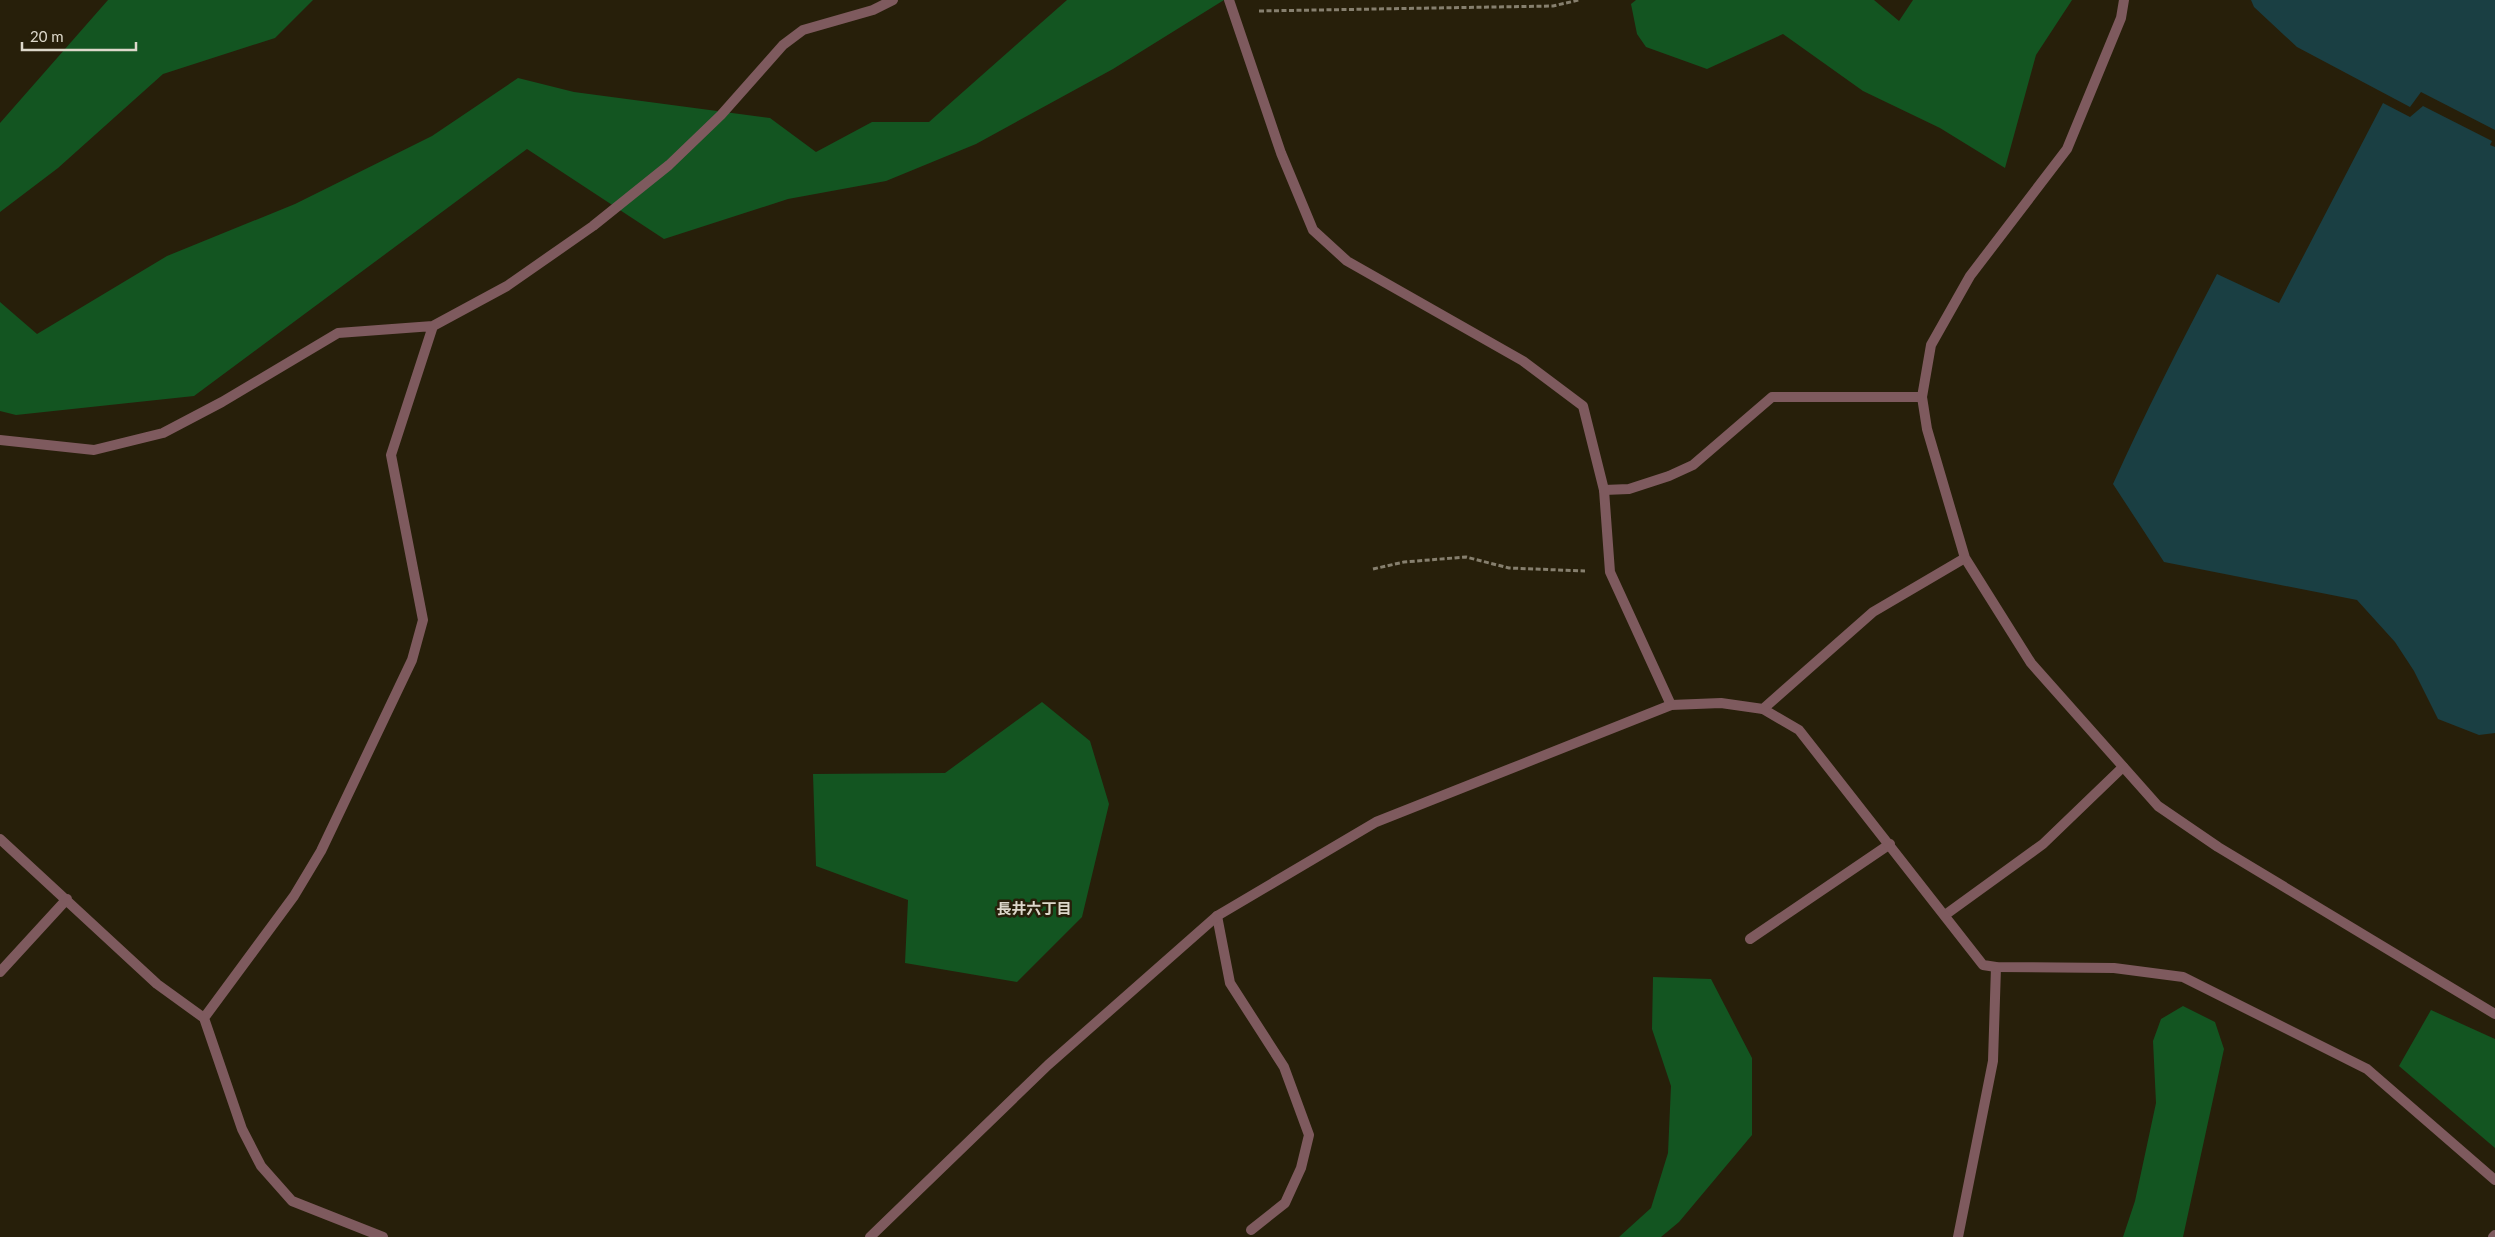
<svg xmlns="http://www.w3.org/2000/svg" width="2495" height="1237" font-family="Lato,'Noto Sans JP',sans-serif">
	<style>
		.green { fill: #135521 }
		.water { fill: #1a3f43 }
		.lines { fill: none; stroke-linecap: round; stroke-linejoin: round }
		.path { stroke: #867f6e; stroke-width: 3; stroke-dasharray: 5 2.5; stroke-linecap: butt }
		.service { stroke: #7e5a5e; stroke-width: 10 }
		.minor { stroke: #7e5a5e; stroke-width: 10 }
		.tertiary { stroke: #7e5a5e; stroke-width: 10 }
		.labels { text-anchor: middle; dominant-baseline: central; stroke-width: 5; stroke-linejoin: round; paint-order: stroke }
		.neighbourhood-label { font-size: 15px; font-weight: bold; fill: #ddd8cb; stroke: #271f0a }
	</style>
	<rect width="100%" height="100%" fill="#271f0a"/>
	<path class="green" d="M108 0H313L275 38 163 74 58 168 0 212V123Z
		M1067 0H1224L1113 69 976 144 886 181 788 199 664 239 527 149 194 396 16 415 0 411V302L37 334 167 256 295 204 432 136 518 78 574 92 770 118 816 152 872 122H929Z
		M1636 0H1874L1899 21 1913 0H2072L2036 55 2005 168 1940 128 1863 91 1783 34 1707 69 1646 47 1637 34 1631 4Z
		M1042 702 1090 741 1109 804 1082 917 1017 982 905 963 908 900 816 866 813 774 945 773Z
		M1653 977 1711 979 1752 1058V1135L1679 1222 1661 1237H1619L1651 1208 1668 1153 1671 1086 1652 1029Z
		M2183 1006 2215 1022 2224 1049 2183 1237H2123L2135 1201 2156 1103 2153 1041 2161 1019Z
		M2431 1010 2495 1039V1148L2399 1066Z"/>
	<path class="water" d="M2251 0H2495V130L2421 92 2410 107 2297 47 2254 7Z
		M2383 103 2410 117 2423 106 2492 141 2490 145 2495 147V733L2479 735 2438 719 2414 671 2395 642 2357 600 2164 562 2113 484C2145 413 2181 343 2217 274L2279 303Z"/>
	<g class="lines">
		<path class="path" d="M1259 11 1553 6 1579 0
			M1373 569 1404 562 1466 557 1509 568 1585 571"/>
		<path class="service" d="M1604 490 1629 489 1669 476 1693 465 1772 397H1922
			M1945 915 2043 844 2123 767
			M1750 939 1890 844
			M1958 1237 1993 1061 1996 967
			M2493 1237 2495 1235"/>
		<path class="minor" d="M1229 0 1281 153 1313 230 1347 261 1523 361 1583 406 1604 490 1610 572 1671 705
			M0 440 94 450 163 433 222 402 338 333 433 326 507 286 593 226 669 165 721 115 783 45 803 30 873 10 893 0
			M1763 709 1799 730 1983 965 1996 967 2114 968 2183 977 2367 1069 2495 1180
			M0 839 157 984 204 1018 242 1129 261 1166 292 1201 383 1237
			M1217 916 1230 983 1284 1067 1309 1135 1301 1168 1285 1203 1251 1230
			M0 972 67 899
			M204 1018 294 896 321 851 412 660 423 620 391 455 433 326"/>
		<path class="tertiary" d="M2124 0 2121 18 2067 149 1970 276 1931 345 1922 397 1927 429 1965 558 2031 663 2158 806 2218 847 2495 1014
			M870 1237 1048 1065 1217 916 1376 822 1671 705 1721 703 1763 709 1873 612 1965 558"/>
	</g>
	<g class="labels">
		<g class="neighbourhood-label">
			<text x="1034" y="908">長井六丁目</text>
		</g>
	</g>
	<path d="M22 42v8h114v-8" fill="none" stroke="#ddd8cb" stroke-width="2.5"/>
	<text x="30" y="42" font-size="15" fill="#ddd8cb" stroke="#271f0a" stroke-width="4" paint-order="stroke">20 m</text>
</svg>
